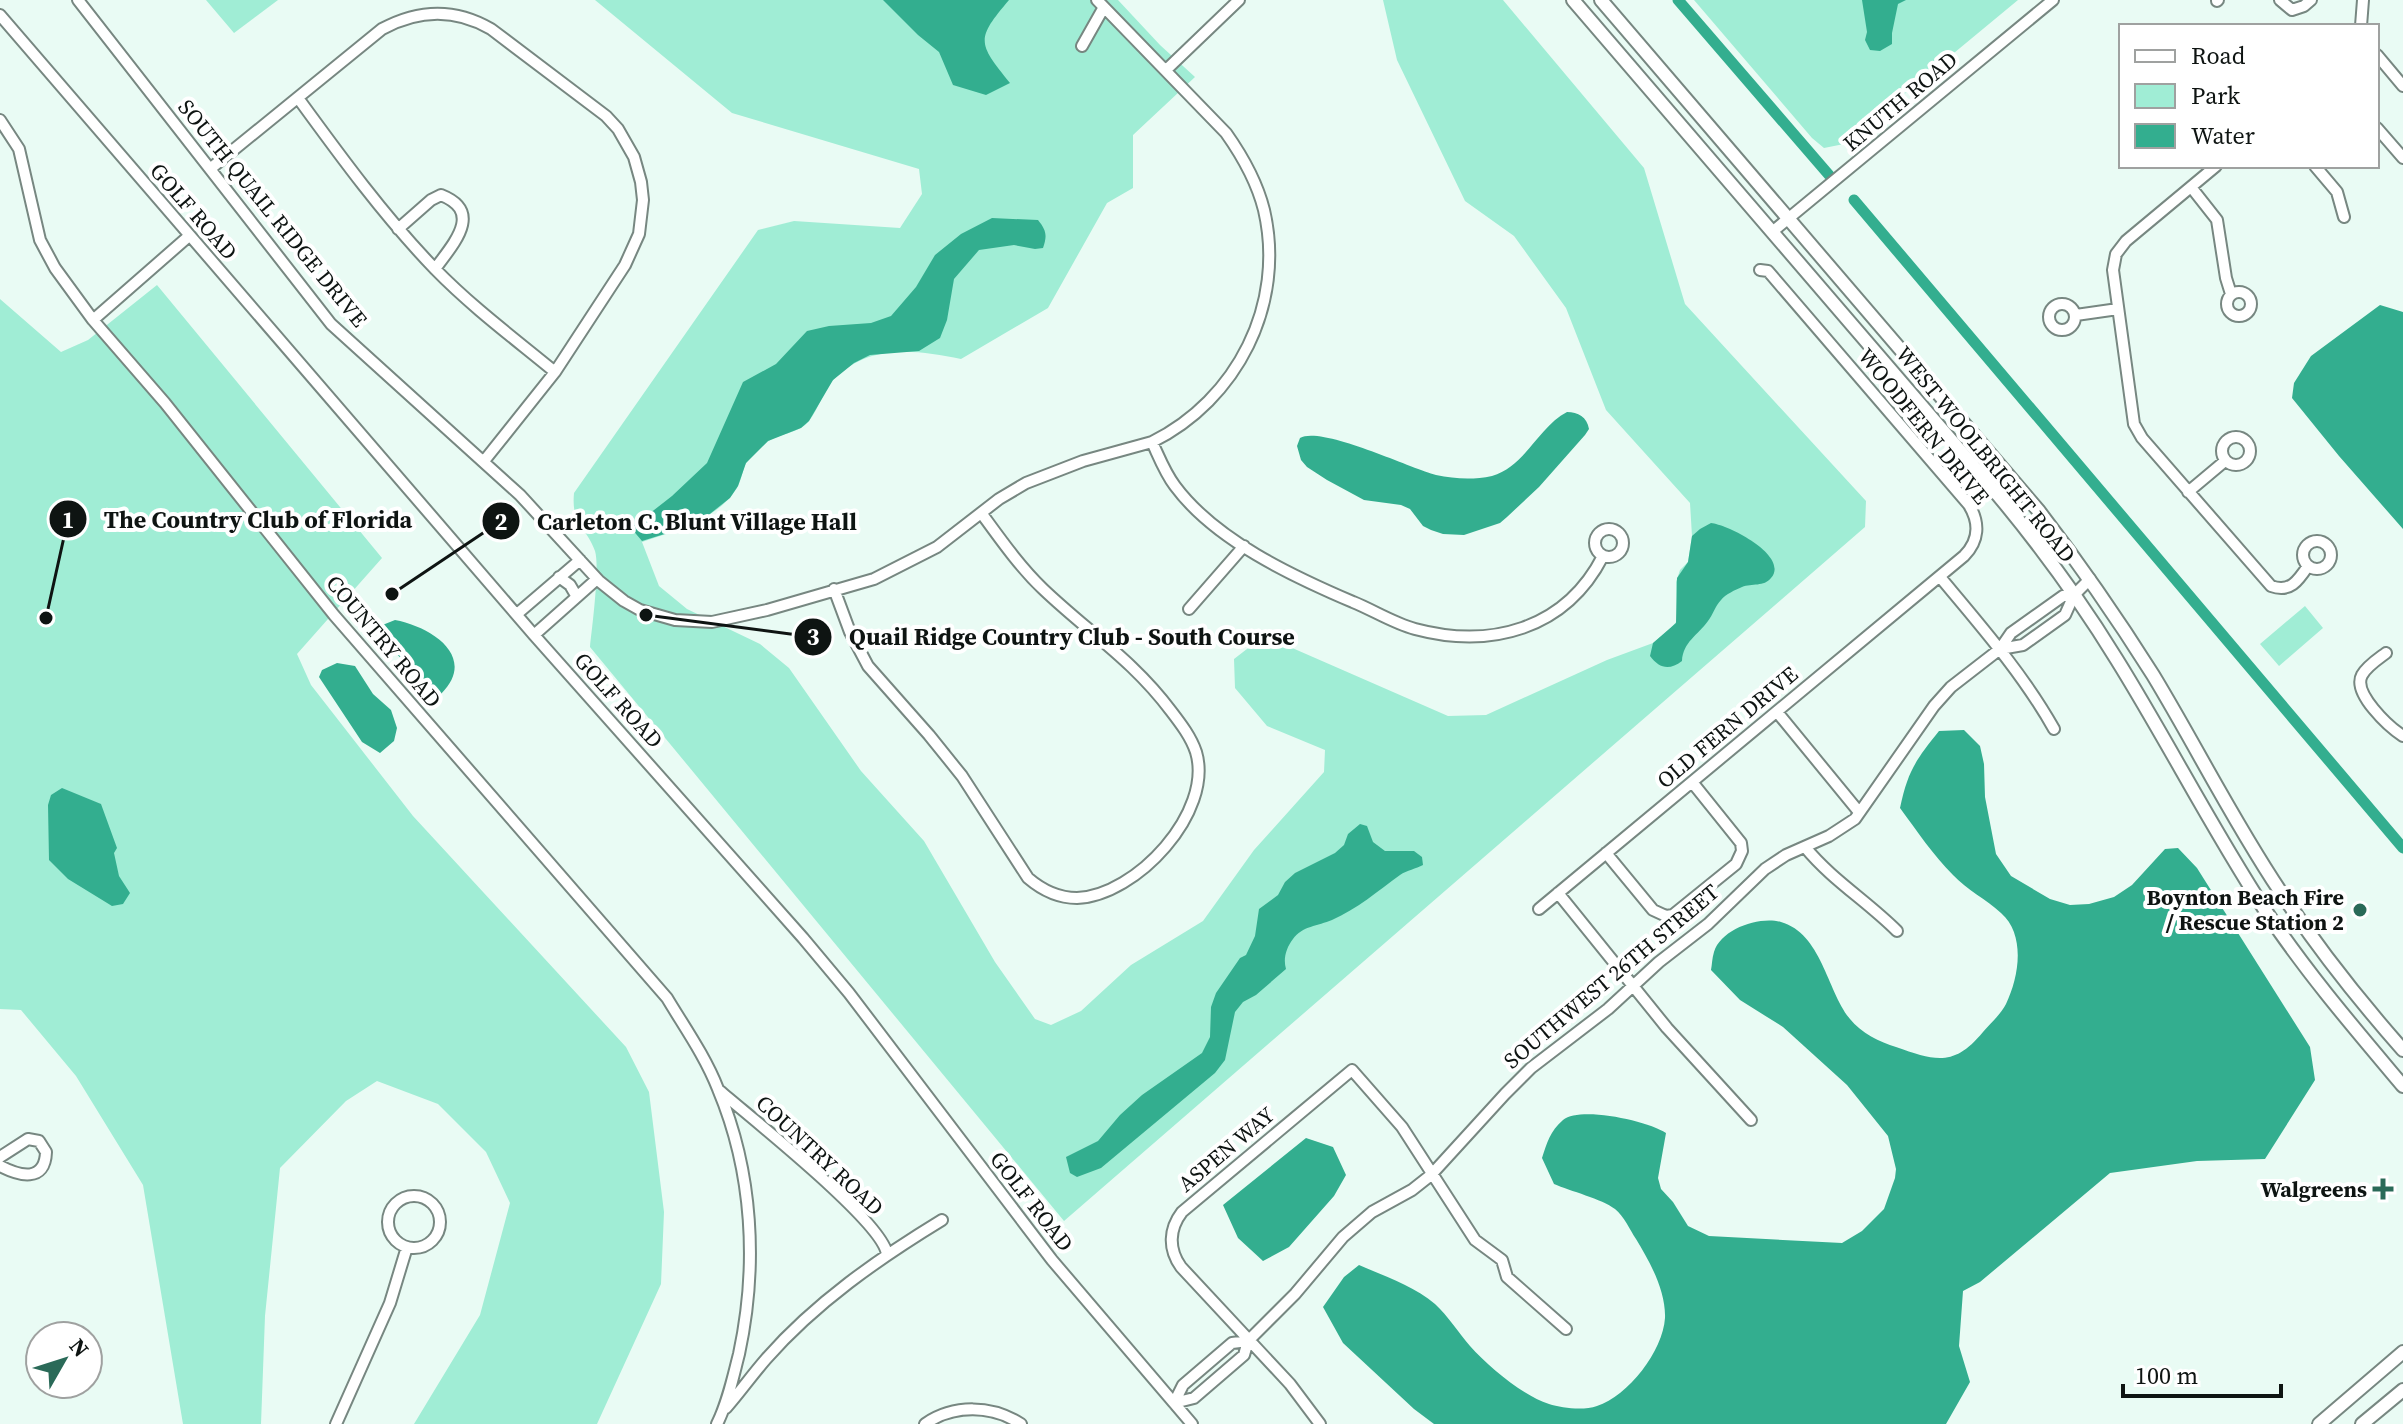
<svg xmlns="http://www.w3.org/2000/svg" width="2403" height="1424" font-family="'Source Serif 4',serif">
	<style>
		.green { fill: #a0edd5 }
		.water { fill: #33ae8f }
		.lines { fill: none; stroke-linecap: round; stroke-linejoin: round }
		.canal { stroke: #33ae8f; stroke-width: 11 }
		.minor-casing { stroke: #778781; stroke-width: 14 }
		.major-casing { stroke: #778781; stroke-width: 16 }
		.minor { stroke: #fff; stroke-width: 10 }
		.major { stroke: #fff; stroke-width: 12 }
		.poi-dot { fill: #2a6a58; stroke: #fff; stroke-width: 3 }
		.labels { text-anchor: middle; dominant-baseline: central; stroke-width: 8; stroke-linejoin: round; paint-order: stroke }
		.street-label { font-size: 22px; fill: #0e1412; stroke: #fff }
		.poi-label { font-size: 22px; font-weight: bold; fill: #0e1412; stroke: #fff; text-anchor: end }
		.leader { fill: none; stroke: #0e1412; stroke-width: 3 }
		.callout-dot { fill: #0e1412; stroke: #fff; stroke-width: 3 }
		.mark-label { font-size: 24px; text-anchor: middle; font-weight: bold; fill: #fff }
		.callout-label { font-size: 24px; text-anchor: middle; font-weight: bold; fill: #0e1412; stroke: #fff; stroke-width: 8; stroke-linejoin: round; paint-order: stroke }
	</style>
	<rect width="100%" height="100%" fill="#e9fbf4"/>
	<path class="green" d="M206 0H278L234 33Z
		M595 0H1118L1160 45 1195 77 1133 135V188L1107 203 1048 308 961 359C916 350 870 343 834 379 823 391 819 408 809 421 799 434 778 433 766 443 759 449 749 458 745 465 742 473 741 481 737 488 717 520 675 531 642 542L659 586 687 609 760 644 789 668 861 771 924 841 995 962 1035 1019 1051 1025 1081 1011 1131 965 1203 921 1254 850 1324 772 1325 750 1267 726 1235 688 1234 659 1256 642 1290 647 1448 716 1486 715 1607 660 1653 643 1670 629 1677 621 1676 582 1680 570 1688 562 1692 536 1690 503 1606 410 1566 308 1514 236 1465 201 1397 60 1383 0H1503L1644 168 1685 304 1866 501 1865 527 1064 1221 590 647C592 627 600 568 595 551 586 526 571 525 574 493L758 230 794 221 900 228 922 194 919 169 732 113Z
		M1694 0H2018L1844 144 1824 148 1812 138Z
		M157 285 382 558 297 654 311 685 413 816 626 1047 649 1092 664 1212 661 1284 597 1424H414L480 1315 510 1203 486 1152 438 1104 377 1081 346 1101 280 1168 265 1316 261 1424H183L143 1185 76 1076 21 1010 0 1009V299L61 352 88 340Z
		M2305 606 2323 628 2279 666 2260 644Z"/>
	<path class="water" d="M883 0H1009C975 40 978 43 1010 83L986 95 953 85 939 52 918 35Z
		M1862 0H1906L1898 4 1892 33V44L1880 51 1870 50 1865 40 1867 32Z
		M992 218 1038 220C1047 231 1047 236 1043 248L1035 249 1014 245 979 250 954 279 947 320 940 338 919 351 870 355 854 363 833 380 809 421 801 428 768 441 746 463 738 486 730 498 706 517 687 527 642 541 631 528 672 496 707 463 743 382 776 364 807 331 829 326 871 323 891 316 916 287 935 255 961 234Z
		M2380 305 2403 312V529L2339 456 2292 398 2294 383 2311 356Z
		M1567 412C1578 412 1587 417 1589 429L1585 435 1539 487 1507 517 1500 523 1464 535 1443 534 1431 530 1423 526 1410 509 1401 505 1364 500 1327 480 1307 467 1301 460 1297 446 1300 438C1322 426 1409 468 1436 475 1455 479 1473 480 1492 476 1525 467 1538 427 1567 412Z
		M1711 523C1729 525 1790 556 1771 578 1764 587 1752 583 1742 587 1735 590 1726 594 1721 600 1715 606 1713 615 1708 621 1698 635 1683 642 1682 661 1669 671 1659 668 1650 656L1653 643 1676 623 1677 578 1688 562 1692 536 1700 529Z
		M395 620C432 627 478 657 441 694H433L378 633 380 626Z
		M337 663 355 666 373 694 391 710 397 728 394 741 380 753 362 742 319 677 322 670Z
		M1964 730 1980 746 1984 764 1985 797 1996 854 2011 876 2050 899 2070 905 2089 904 2114 897 2132 885 2165 849 2178 848 2197 868 2310 1047 2315 1080 2265 1159 2197 1161 2110 1173 1980 1282 1963 1291 1959 1346 1970 1382 1946 1424H1434L1414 1409 1343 1343 1323 1307 1344 1277 1359 1265C1384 1276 1414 1286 1435 1304 1448 1316 1459 1333 1470 1346 1489 1367 1522 1395 1549 1404 1562 1408 1583 1411 1597 1406 1628 1396 1663 1351 1665 1318 1666 1291 1650 1262 1636 1239 1630 1230 1624 1216 1615 1209 1602 1199 1570 1191 1554 1184L1542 1158C1547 1143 1550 1131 1563 1120 1581 1106 1647 1121 1666 1133L1658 1178 1661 1189 1673 1202 1688 1226 1709 1236 1842 1243 1862 1231 1884 1209 1895 1178 1896 1169 1888 1136 1847 1085 1783 1027 1740 1000 1711 970C1712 965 1712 958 1714 952 1721 929 1759 916 1781 922 1822 934 1827 991 1850 1019 1861 1033 1880 1042 1896 1047 1936 1061 1954 1067 1983 1032 1990 1024 2001 1014 2006 1004 2019 977 2026 935 2001 913 1986 899 1967 890 1953 875 1933 855 1917 831 1900 808 1908 771 1915 761 1939 731Z
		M62 788 101 804 117 848 114 853 119 876 130 893 123 904 112 906 68 879 49 860 48 805 51 795Z
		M1360 824 1367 826 1373 842 1385 851H1414L1422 857 1423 865C1416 869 1407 870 1400 875 1378 891 1357 909 1332 920 1318 926 1302 926 1293 939 1286 948 1283 959 1286 969L1256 995 1243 1002 1235 1012 1225 1060 1215 1073 1101 1168 1077 1177 1070 1173 1066 1157 1098 1141 1120 1115 1142 1095 1202 1053 1210 1037 1211 1007 1216 993 1240 958 1246 955 1255 936 1259 909 1278 895 1285 882 1295 873 1335 853 1344 845 1348 834Z
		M1306 1138 1333 1147 1346 1175 1334 1196 1289 1247 1263 1261 1238 1238 1223 1205Z"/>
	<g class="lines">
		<path class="canal" d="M1678 0 1829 175
			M1854 200 2403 848"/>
		<g class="minor-casing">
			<path id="minor" d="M78 0 331 324 520 495 599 581 624 601 640 610 675 620 712 622 767 610 874 579 937 547 999 499 1026 483 1083 461 1152 442C1237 400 1286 304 1264 210 1257 182 1243 157 1226 133L1097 0
				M2280 0 2292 10 2304 6 2311 0
				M2217 1 2218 0
				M0 15 534 635 803 938 849 993 1052 1260 1192 1424
				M2361 26 2363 0
				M1082 46 1104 7
				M2377 55 2403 86
				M1166 70 1239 0
				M298 98C341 157 384 216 435 269 472 307 515 339 555 372
				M0 120 19 149 40 240 55 268 93 320 165 403 334 615 667 998C685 1028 705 1056 718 1089 753 1172 758 1266 739 1354 733 1377 728 1402 717 1424
				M2377 128 2403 158
				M2216 166 2126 241 2116 254 2113 270 2134 424 2142 438 2271 586C2290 593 2298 581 2308 566
				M2315 166 2337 192 2344 217
				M210 169 382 29C419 9 455 8 491 29L606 116 618 129 634 157 641 182 643 200 639 234 625 265 555 372 484 461
				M2191 187 2217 220 2226 278 2231 294
				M398 229 431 200 441 195C484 212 453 244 435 269
				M1772 232 2053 0
				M2227 304a12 12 0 1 1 24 0a12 12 0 1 1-24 0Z
				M2049 317a13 13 0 1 1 26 0a13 13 0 1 1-26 0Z
				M2076 315 2118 309
				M93 320 189 236
				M2222 451a14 14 0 1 1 28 0a14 14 0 1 1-28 0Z
				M1152 442C1159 457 1165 473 1175 486 1215 540 1292 576 1353 602 1373 610 1393 623 1415 629 1490 649 1565 630 1603 556
				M2188 492 2225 461
				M1595 543a14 14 0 1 1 28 0a14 14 0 1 1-28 0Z
				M2303 555a14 14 0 1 1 28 0a14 14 0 1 1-28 0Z
				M559 577 570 585 577 597
				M1940 577C1981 626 2023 674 2054 729
				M834 589 850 632 868 666 929 735 962 776 1028 878C1042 890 1059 898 1077 898 1136 896 1214 812 1196 752 1191 737 1181 724 1171 711 1133 660 1088 632 1043 589 1020 567 1001 540 982 514
				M1189 609 1244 546
				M517 614 580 560
				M534 635 597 579
				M2000 649 2023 645 2065 615 2074 595 2090 579
				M2386 653C2378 659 2367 666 2362 675 2352 693 2389 727 2403 736
				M1777 712 1859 812
				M1805 847C1832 880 1867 901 1897 931
				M1606 853 1653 910 1666 916 1673 915 1736 864 1742 851 1741 843 1692 782
				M1558 893 1667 1028 1751 1120
				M1539 909 1964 556C1979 541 1980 523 1969 505L1768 271 1760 270
				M720 1091C751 1118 882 1221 887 1254
				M0 1157 28 1139 39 1141 46 1152C45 1183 19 1176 0 1166
				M388 1222a26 26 0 1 1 52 0a26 26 0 1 1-52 0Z
				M1174 1403 1194 1398 1244 1355 1248 1341 1295 1294 1343 1237 1372 1212 1412 1190 1431 1175 1505 1094 1531 1068 1608 1009 1659 962 1708 924 1765 869 1786 855 1829 836 1855 819 1934 706 1951 687 2000 649 2011 633 2063 596 2074 595
				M1174 1403 1183 1385 1232 1343 1248 1341
				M726 1408C740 1392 752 1375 766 1359 815 1303 878 1259 942 1220
				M336 1424 390 1303 407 1247
				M925 1424C954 1404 992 1405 1021 1424
				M1320 1424 1290 1384 1181 1267C1168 1249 1169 1229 1182 1212L1352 1070 1402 1127 1475 1240 1502 1260 1507 1277 1566 1329"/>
		</g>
		<g class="major-casing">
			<path id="major" d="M1573 0 1981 475C2031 533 2077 595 2117 660 2168 742 2212 829 2265 910 2306 972 2355 1029 2403 1086
				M1601 0 2038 510C2079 563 2117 618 2153 675 2196 746 2233 821 2280 891 2317 947 2358 999 2403 1050
				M2319 1424 2403 1352
				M2362 1424 2403 1390"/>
		</g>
		<use href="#minor" class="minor"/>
		<use href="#major" class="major"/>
	</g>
	<g class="poi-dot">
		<circle cx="2360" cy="910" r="8"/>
		<path d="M2379 1177h8v8h8v8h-8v8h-8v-8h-8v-8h8z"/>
	</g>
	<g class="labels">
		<g class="street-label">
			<text transform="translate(1900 101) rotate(-40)">KNUTH ROAD</text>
			<text transform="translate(194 211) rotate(49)">GOLF ROAD</text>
			<text transform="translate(273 213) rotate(51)">SOUTH QUAIL RIDGE DRIVE</text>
			<text transform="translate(1924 426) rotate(51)">WOODFERN DRIVE</text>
			<text transform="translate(1986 454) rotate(51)">WEST WOOLBRIGHT ROAD</text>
			<text transform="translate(384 641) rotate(50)">COUNTRY ROAD</text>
			<text transform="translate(619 700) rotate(48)">GOLF ROAD</text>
			<text transform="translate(1727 727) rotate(-40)">OLD FERN DRIVE</text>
			<text transform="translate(1611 976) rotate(-40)">SOUTHWEST 26TH STREET</text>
			<text transform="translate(1226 1149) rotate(-40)">ASPEN WAY</text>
			<text transform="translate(820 1155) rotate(43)">COUNTRY ROAD</text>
			<text transform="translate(1032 1201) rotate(52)">GOLF ROAD</text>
		</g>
		<g class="poi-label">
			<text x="2344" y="897">Boynton Beach Fire<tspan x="2344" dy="25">/ Rescue Station 2</tspan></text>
			<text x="2367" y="1189">Walgreens</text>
		</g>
	</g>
	<path class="leader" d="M46 618L68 519M392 594L501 521M646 615L813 637"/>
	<g class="callout-dot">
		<circle cx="46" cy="618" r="8"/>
		<circle cx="392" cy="594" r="8"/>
		<circle cx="646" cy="615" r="8"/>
		<circle cx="68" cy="519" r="20"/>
		<circle cx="501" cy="521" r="20"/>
		<circle cx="813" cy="637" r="20"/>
	</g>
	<g class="mark-label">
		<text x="68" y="528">1</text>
		<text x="501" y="530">2</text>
		<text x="813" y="645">3</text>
	</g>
	<g class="callout-label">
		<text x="258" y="528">The Country Club of Florida</text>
		<text x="697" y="530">Carleton C. Blunt Village Hall</text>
		<text x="1072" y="645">Quail Ridge Country Club - South Course</text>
	</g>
	<rect x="2119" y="24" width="260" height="144" fill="#ffffff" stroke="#9fa1a0" stroke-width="2"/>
	<rect x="2135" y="50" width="40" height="12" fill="#ffffff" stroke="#9fa1a0" stroke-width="2"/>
	<text x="2191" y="64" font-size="24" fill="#0e1412">Road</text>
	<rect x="2135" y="84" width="40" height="24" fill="#a0edd5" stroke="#9fa1a0" stroke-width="2"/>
	<text x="2191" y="104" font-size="24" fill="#0e1412">Park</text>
	<rect x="2135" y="124" width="40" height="24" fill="#33ae8f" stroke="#9fa1a0" stroke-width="2"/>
	<text x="2191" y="144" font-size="24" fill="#0e1412">Water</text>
	<g transform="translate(64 1360) rotate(51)"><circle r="38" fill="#ffffff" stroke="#9fa1a0" stroke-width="2"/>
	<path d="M0-6L14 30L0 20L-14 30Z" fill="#2a6a58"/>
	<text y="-12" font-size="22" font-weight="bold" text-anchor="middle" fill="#0e1412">N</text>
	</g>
	<path d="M2123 1384v12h158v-12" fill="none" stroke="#0e1412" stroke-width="4"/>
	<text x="2135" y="1384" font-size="24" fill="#0e1412" stroke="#ffffff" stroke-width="6" paint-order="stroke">100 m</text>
</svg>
